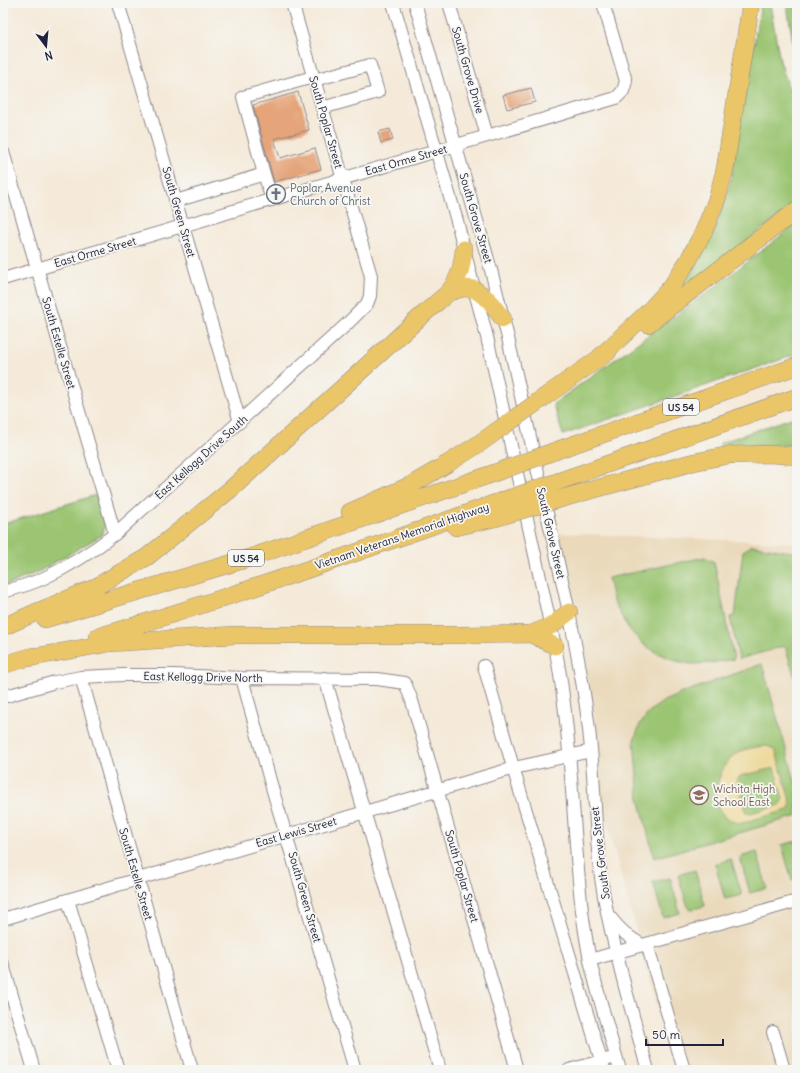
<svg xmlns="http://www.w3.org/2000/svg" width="800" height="1073" font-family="Delius,sans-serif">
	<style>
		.built { fill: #ead9ba }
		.green { fill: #9bc572; stroke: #5e7456 }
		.sand { fill: #eeda9e; stroke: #887e6c; fill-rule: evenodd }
		.building { fill: #e5a479 }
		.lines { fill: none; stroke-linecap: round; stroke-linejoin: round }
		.minor-casing { stroke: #8c868a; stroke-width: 14 }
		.highway-casing { stroke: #8c868a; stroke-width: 18 }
		.minor { stroke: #fff; stroke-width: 12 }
		.highway { stroke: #ebc669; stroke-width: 17 }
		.highway-bridge-casing { stroke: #8c868a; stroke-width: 18; stroke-linecap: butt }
		.highway-bridge { stroke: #ebc669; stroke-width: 17 }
		.labels { text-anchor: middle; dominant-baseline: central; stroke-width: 3.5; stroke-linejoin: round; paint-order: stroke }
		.shield { fill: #f6f6f2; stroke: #626272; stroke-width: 1 }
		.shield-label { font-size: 10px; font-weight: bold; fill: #22223b }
		.street-label { font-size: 11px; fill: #22223b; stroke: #f6f6f2 }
		.worship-label { font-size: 11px; fill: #5b616d; stroke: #f6f6f2; text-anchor: start }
		.education-label { font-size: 11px; fill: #785e54; stroke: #f6f6f2; text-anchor: start }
	</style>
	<rect width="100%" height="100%" fill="#f6f6f2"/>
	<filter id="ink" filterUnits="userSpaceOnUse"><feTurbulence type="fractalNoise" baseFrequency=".025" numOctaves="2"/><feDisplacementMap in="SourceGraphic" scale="8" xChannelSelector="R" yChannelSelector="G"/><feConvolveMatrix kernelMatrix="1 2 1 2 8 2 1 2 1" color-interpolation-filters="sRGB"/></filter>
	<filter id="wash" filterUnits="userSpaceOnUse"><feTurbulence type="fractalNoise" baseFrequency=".012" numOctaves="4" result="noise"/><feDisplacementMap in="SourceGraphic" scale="16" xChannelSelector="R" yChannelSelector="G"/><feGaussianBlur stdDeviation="0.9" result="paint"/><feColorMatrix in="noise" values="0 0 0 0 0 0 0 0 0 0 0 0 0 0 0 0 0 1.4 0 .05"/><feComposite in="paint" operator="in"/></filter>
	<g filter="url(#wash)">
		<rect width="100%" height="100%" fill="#f5ead9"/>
		<path class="built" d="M557 533 797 543V1070H675L603 810 596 728 584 655Z"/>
		<path class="green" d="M761 3H770L773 22 780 61 797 113V203L687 286 684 283 701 257 716 228 730 183Z
			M787 3H797V68L788 11Z
			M797 223V354L563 435 553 404 715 287Z
			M797 416V445L720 447V443Z
			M96 495 105 526 102 535 40 571 3 587V524Z
			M751 545 797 553V684L785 646 739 659 730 617 735 616 743 551Z
			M705 557 714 562 734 659 711 663 691 664 677 661 657 653 642 643 629 629 622 617 613 600 608 578Z
			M762 664 797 788V816L654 858 639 798 634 740 640 724 650 711 664 701 682 693Z
			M797 841V879L792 881 782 845Z
			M757 852 767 888 750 893 740 857Z
			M731 859 742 895 725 899 715 864Z
			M695 870 705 906 689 910 678 875Z
			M670 878 680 913 663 918 653 882Z"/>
		<path class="sand" d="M767 746 772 748 776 752 791 804 788 810C777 813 766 816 755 819 750 820 745 823 740 823 739 823 735 822 734 821 705 814 716 766 737 753 747 748 756 747 767 746ZM774 768 783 798 780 805 747 814 737 780 740 776Z"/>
		<g id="blocks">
			<path class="building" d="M531 88 535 102 507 109 503 95Z
				M298 92 309 130 274 139 280 158 315 148 321 169 274 182 253 105Z
				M390 129 393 140 381 143 378 132Z"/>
		</g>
	</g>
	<g filter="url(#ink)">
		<use href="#blocks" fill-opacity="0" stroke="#8c868a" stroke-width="1"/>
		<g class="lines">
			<g class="minor-casing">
				<path id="minor" d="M118 3 240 422
					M393 3 457 221 470 273 487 337 555 646C572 733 572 823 582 911 585 933 588 955 594 977 602 1008 611 1039 620 1070
					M415 3 491 270 508 338 569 612C578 658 587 703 591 749 595 790 595 830 600 870 605 911 616 951 626 991 634 1018 640 1044 648 1070
					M449 3 487 136
					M314 80 370 65 378 92 322 108
					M3 152 115 534
					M264 174 243 97 313 77
					M176 201 264 174 272 200
					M3 279 616 98 623 91 626 81 603 3
					M3 592C17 588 31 584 44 578 70 566 93 551 115 534L347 324 367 304 370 296 371 276 292 3
					M484 666 517 781 604 1070
					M81 677 192 1070
					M242 678 271 784 355 1070
					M325 678 440 1070
					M3 697 55 682 81 677 123 675H173L242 678 377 679 405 683 412 701 517 1070
					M68 900 118 1070
					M610 917C620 930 628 937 642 945
					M3 919 514 768 591 751
					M647 944 684 1070
					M590 960 797 901
					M3 965 34 1070
					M773 1032 784 1070
					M569 1070 609 1059"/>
			</g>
			<g class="highway-casing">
				<path id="highway" d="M449 292C460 277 462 267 464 249
					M648 324 797 210
					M599 358 649 311 671 287 688 261 704 231 717 199 725 169 751 3
					M550 393 608 352
					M566 447 797 366
					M574 476 797 397
					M584 492 694 462 729 455 769 454 797 456
					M350 512 411 485 447 464 480 443
					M456 527 495 518
					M45 619 243 560 486 476
					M3 627 39 611 94 588 147 557 231 489 418 319 449 292 463 288 474 289 489 300 503 319
					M531 634 555 646
					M97 637C230 598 362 551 493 504
					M23 659 110 643 235 635H462L531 634 551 626 569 612
					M3 665 33 656"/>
			</g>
			<use href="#minor" class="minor"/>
			<use href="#highway" class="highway"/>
			<g class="highway-bridge-casing">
				<path id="highway-bridge" d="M480 443 550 393
					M486 476 566 447
					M493 504 574 476
					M495 518 584 492"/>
			</g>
			<use href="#highway-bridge" class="highway-bridge"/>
		</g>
	</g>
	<defs>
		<g id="church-ring" transform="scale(1)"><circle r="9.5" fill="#f6f6f2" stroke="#6b7280" stroke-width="1.5"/><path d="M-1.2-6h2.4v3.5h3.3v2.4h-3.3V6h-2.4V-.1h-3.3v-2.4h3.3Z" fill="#6b7280"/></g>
		<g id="school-ring" transform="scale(1)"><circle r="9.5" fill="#f6f6f2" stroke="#8d6e63" stroke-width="1.5"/><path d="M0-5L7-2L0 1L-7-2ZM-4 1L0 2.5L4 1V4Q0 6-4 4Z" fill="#8d6e63"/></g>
	</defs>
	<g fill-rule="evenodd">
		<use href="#church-ring" x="276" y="194"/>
		<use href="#school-ring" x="699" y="795"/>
	</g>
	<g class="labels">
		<g class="shield">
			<rect x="663" y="399" width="36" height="16" rx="3"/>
			<rect x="228" y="550" width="36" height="16" rx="3"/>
		</g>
		<g class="shield-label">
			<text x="681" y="407">US 54</text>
			<text x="246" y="558">US 54</text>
		</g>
		<g class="street-label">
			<text transform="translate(468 70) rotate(74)">South Grove Drive</text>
			<text transform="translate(326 122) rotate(74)">South Poplar Street</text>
			<text transform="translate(406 160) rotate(-16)">East Orme Street</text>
			<text transform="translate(179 212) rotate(74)">South Green Street</text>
			<text transform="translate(476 218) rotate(74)">South Grove Street</text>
			<text transform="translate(95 252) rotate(-16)">East Orme Street</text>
			<text transform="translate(59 343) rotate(74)">South Estelle Street</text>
			<text transform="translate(201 457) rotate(-42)">East Kellogg Drive South</text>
			<text transform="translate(551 533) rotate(77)">South Grove Street</text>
			<text transform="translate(402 536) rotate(-19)">Vietnam Veterans Memorial Highway</text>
			<text transform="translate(203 677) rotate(1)">East Kellogg Drive North</text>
			<text transform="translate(296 832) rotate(-16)">East Lewis Street</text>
			<text transform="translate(600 853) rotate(-97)">South Grove Street</text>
			<text transform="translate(136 874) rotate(74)">South Estelle Street</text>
			<text transform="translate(462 876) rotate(74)">South Poplar Street</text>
			<text transform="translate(305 897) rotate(74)">South Green Street</text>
		</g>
		<g class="worship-label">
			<text x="290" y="188">Poplar Avenue<tspan x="290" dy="13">Church of Christ</tspan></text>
		</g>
		<g class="education-label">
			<text x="713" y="789">Wichita High<tspan x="713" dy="13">School East</tspan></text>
		</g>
	</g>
	<rect width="800" height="1073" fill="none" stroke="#f6f6f2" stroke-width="16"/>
	<g transform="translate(46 46) rotate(164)" stroke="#f6f6f2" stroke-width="3" paint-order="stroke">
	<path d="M0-3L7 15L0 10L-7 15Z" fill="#22223b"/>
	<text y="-6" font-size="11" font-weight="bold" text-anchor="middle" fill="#22223b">N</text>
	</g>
	<path d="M646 1039v6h77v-6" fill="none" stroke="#22223b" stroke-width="2"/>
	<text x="652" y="1039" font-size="12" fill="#22223b" stroke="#f6f6f2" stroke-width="3" paint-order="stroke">50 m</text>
</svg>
